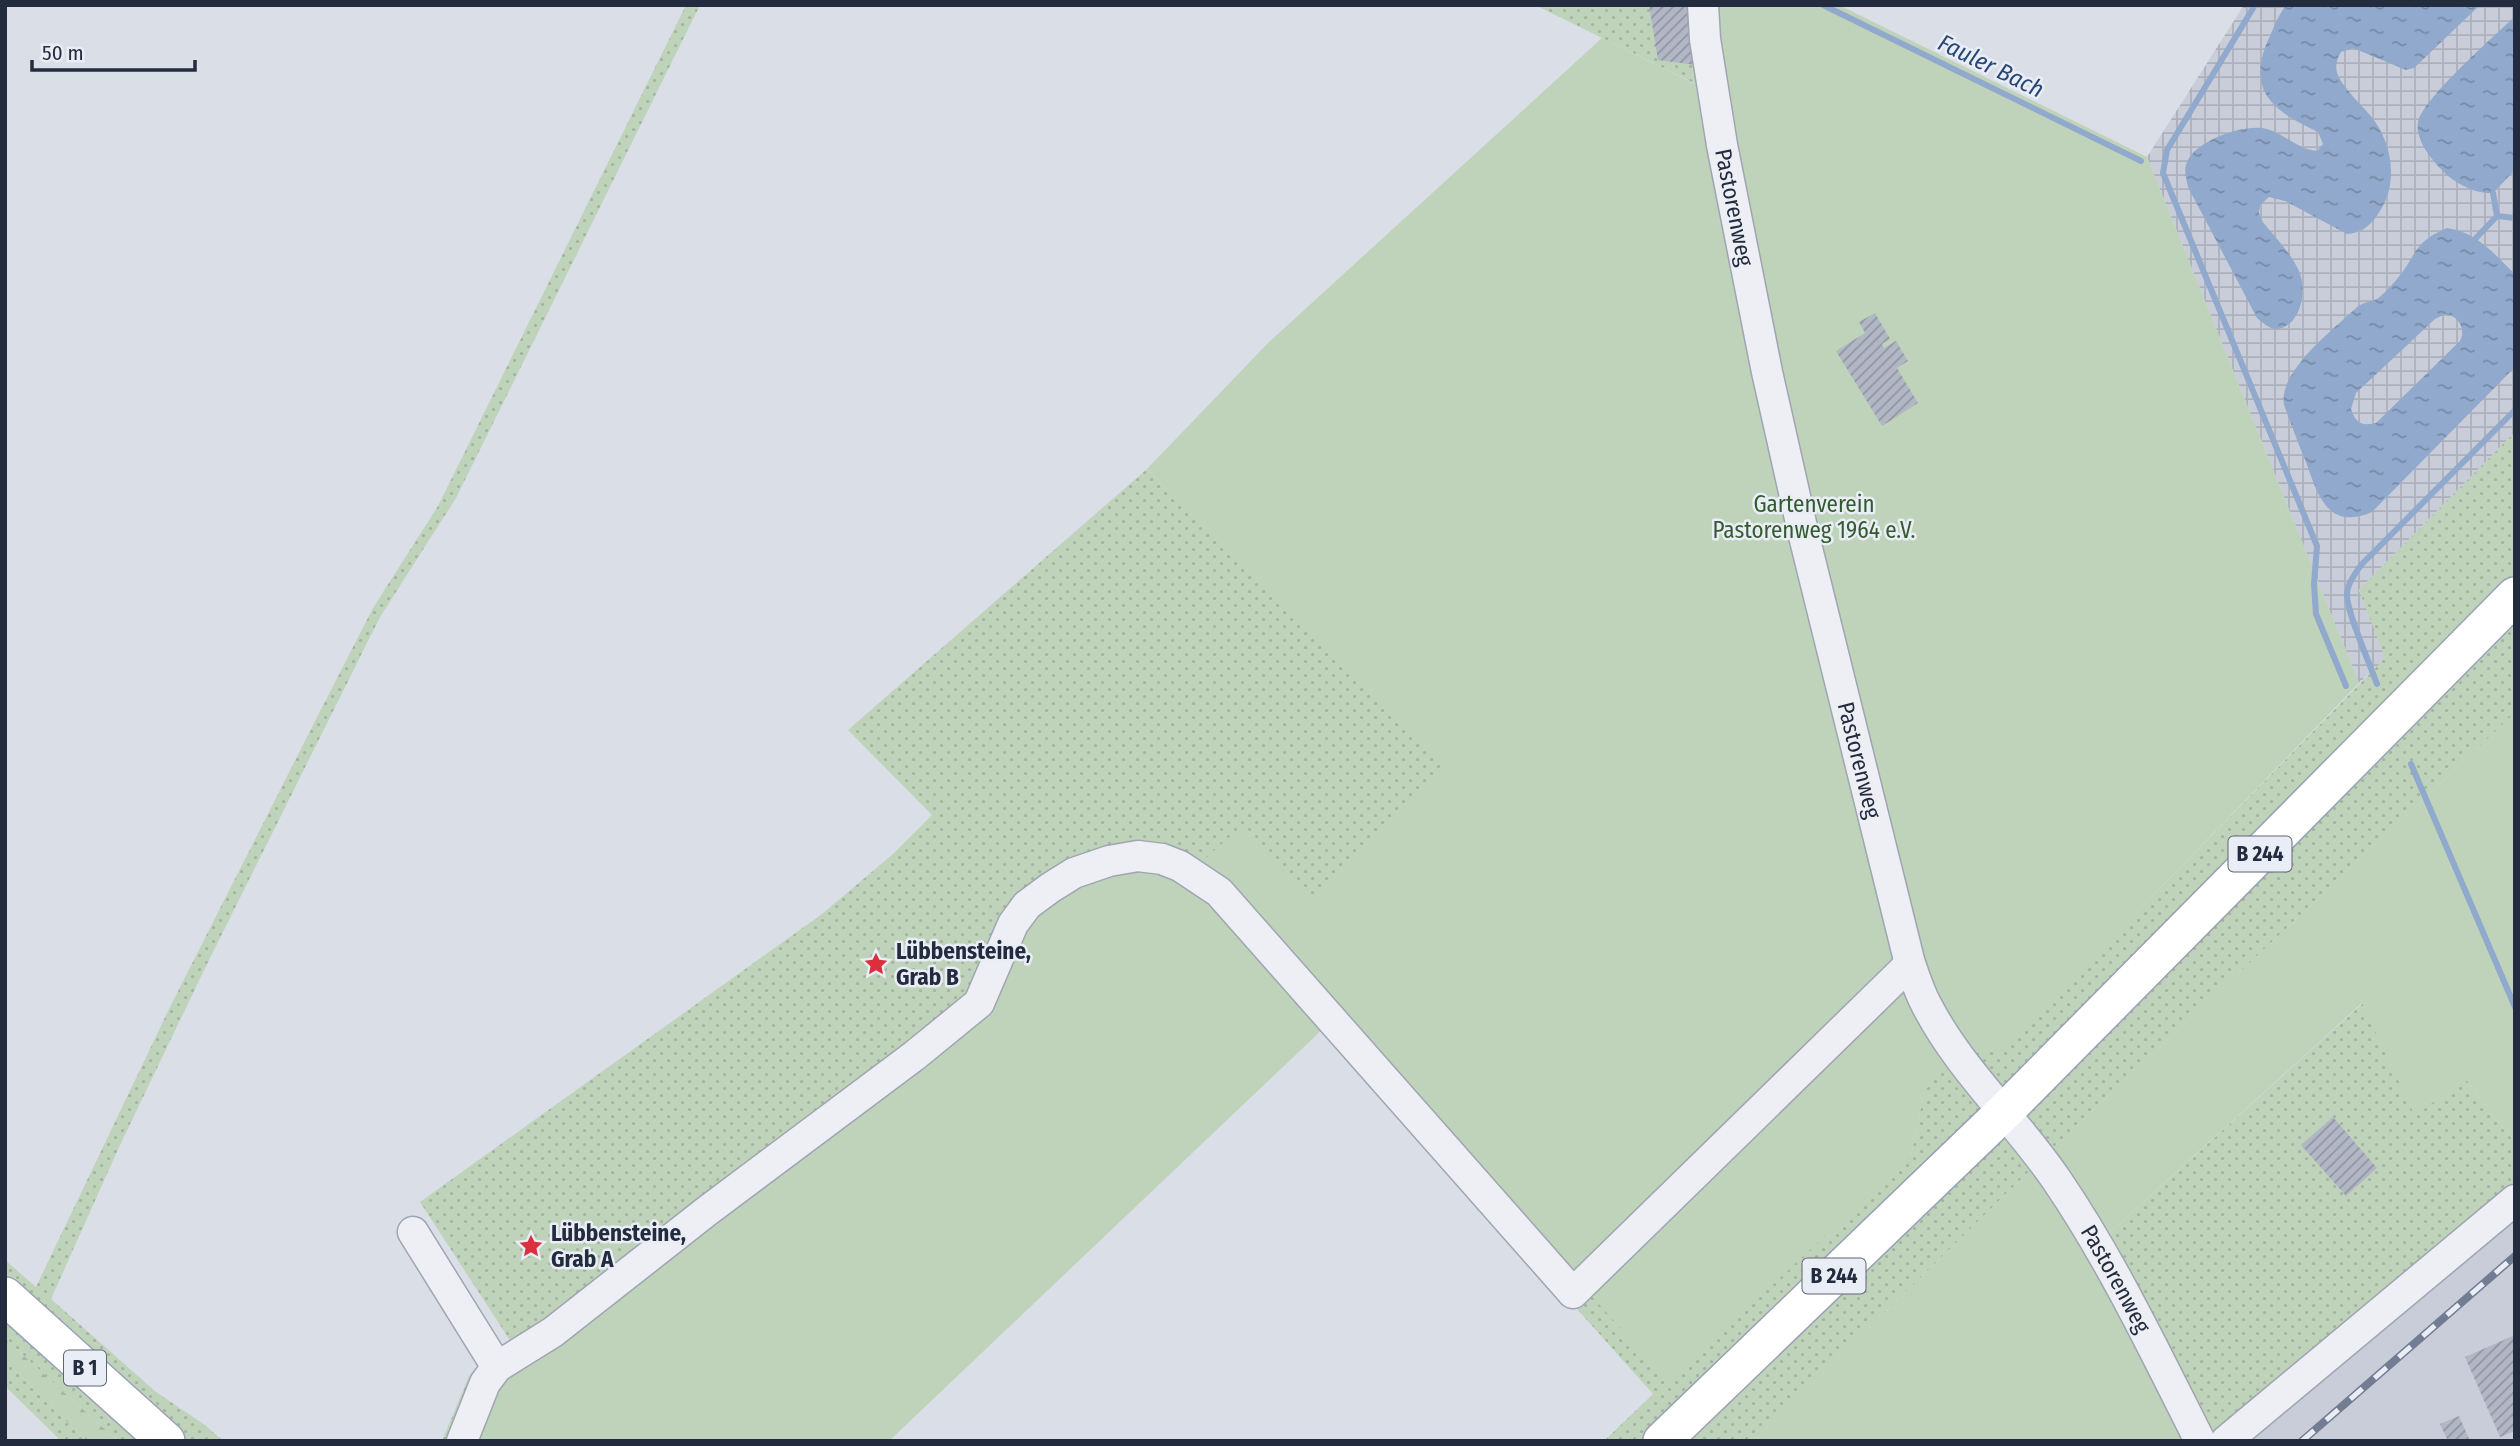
<svg xmlns="http://www.w3.org/2000/svg" width="2520" height="1446" font-family="'Fira Sans Condensed',sans-serif">
	<style>
		.built { fill: #c8cdd9 }
		.industrial { fill: url(#industrial-grid) }
		.grass { fill: url(#grass-dots) }
		.forest { fill: url(#forest-firs) }
		.garden { fill: #bfd2ba }
		.water { fill: url(#water-ripples); fill-rule: evenodd }
		.lines { fill: none; stroke-linecap: round; stroke-linejoin: round }
		.stream { stroke: #91a9cc; stroke-width: 6 }
		.building { fill: url(#building-hatch) }
		.minor-casing { stroke: #9fa5b1; stroke-width: 33 }
		.major-casing { stroke: #98a2b4; stroke-width: 40 }
		.minor { stroke: #edeff5; stroke-width: 30 }
		.major { stroke: #fff; stroke-width: 37 }
		.rail-casing { stroke: #727c92; stroke-width: 8 }
		.rail { stroke: #e9edf5; stroke-width: 5; stroke-dasharray: 16; stroke-linecap: butt }
		.labels { text-anchor: middle; dominant-baseline: central; stroke-width: 5; stroke-linejoin: round; paint-order: stroke }
		.shield { fill: #e9edf5; stroke: #5e6575; stroke-width: 2 }
		.shield-label { font-size: 21px; font-weight: bold; fill: #232b3e }
		.street-label { font-size: 23px; fill: #232b3e; stroke: #e9edf5 }
		.park-label { font-size: 23px; fill: #345b2f; stroke: #e9edf5 }
		.poi-label { font-size: 23px; font-weight: bold; fill: #232b3e; stroke: #e9edf5; text-anchor: start }
		.water-label { font-size: 24px; font-style: italic; fill: #294776; stroke: #e9edf5 }
	</style>
	<defs>
		<pattern id="industrial-grid" width="8" height="8" patternUnits="userSpaceOnUse" patternTransform="scale(1.75)"><rect width="8" height="8" fill="#c8cdd9"/><path d="M0 4h8M4 0v8" fill="none" stroke="#acb0bb"/></pattern>
		<pattern id="grass-dots" width="8" height="8" patternUnits="userSpaceOnUse" patternTransform="scale(1.75)"><rect width="8" height="8" fill="#bfd2ba"/><path d="M2 2h.1M6 6h.1" fill="none" stroke="#a4b4a1" stroke-width="1.8" stroke-linecap="round"/></pattern>
		<pattern id="forest-firs" width="22" height="20" patternUnits="userSpaceOnUse" patternTransform="scale(1.75)"><rect width="22" height="20" fill="#bfd2ba"/><path d="M5 1l3.5 6h-7zM16 11l3.5 6h-7z" fill="#a4b4a1"/></pattern>
		<pattern id="water-ripples" width="26" height="14" patternUnits="userSpaceOnUse" patternTransform="scale(1.75)"><rect width="26" height="14" fill="#91a9cc"/><path d="M2 4q2-2 4 0t4 0M15 11q2-2 4 0t4 0" fill="none" stroke="#768aa7"/></pattern>
		<pattern id="building-hatch" width="6" height="6" patternUnits="userSpaceOnUse" patternTransform="scale(1.75)"><rect width="6" height="6" fill="#b1b7c4"/><path d="M-1 1l2-2M0 6l6-6M5 7l2-2" fill="none" stroke="#9095a1"/></pattern>
	</defs>
	<rect width="100%" height="100%" fill="#dadee7"/>
	<path class="built" d="M2515 1188V1441H2216L2213 1432Z"/>
	<path class="industrial" d="M2244 5H2515V432L2359 590 2386 658 2359 683 2147 157Z"/>
	<path class="grass" d="M686 5H700L456 498 380 617 209 960 120 1145 51 1299 156 1392 205 1425 223 1441H118L5 1339V1260L36 1287 171 1005 310 731 373 608 438 506Z
		M1535 5H1692L1700 86Z
		M2515 432V713L2055 1146 1754 1441H1604L1653 1394 1325 1027 1017 950 473 1441H442L469 1376 511 1342 420 1202 822 914 892 855 932 815 848 730 1147 469 1445 763 1314 899 1243 825 1199 865 1911 1156 1924 1091 1951 1055 2003 1049 2385 658 2359 590Z
		M2363 1003 2415 1115 2465 1078 2515 1143V1188L2213 1432 2106 1236Z
		M5 1360 86 1441H61L5 1386Z"/>
	<path class="forest" d="M5 1339 118 1441H86L5 1360Z"/>
	<path class="garden" d="M1692 5H1839L2147 157 2359 683 2003 1050 1951 1056 1924 1091 1911 1156 1669 1381 1198 865 1243 825 1315 898 1444 763 1147 469 1268 343 1602 38 1699 86Z
		M2515 713V1143L2465 1078 2415 1116 2362 1003 2107 1235 2216 1441H1754L2055 1146Z
		M1153 872 1183 884 1209 901 1325 1027 889 1441H473L486 1406 516 1368 761 1177 1017 950 1042 912 1083 886 1120 874Z"/>
	<path class="water" d="M2286 5H2480L2414 68 2406 70 2353 48 2341 52C2337 59 2335 65 2337 73 2341 85 2361 105 2370 115 2392 141 2399 182 2380 211 2372 224 2363 233 2347 234L2285 201 2269 197 2260 205 2259 213 2262 221C2274 236 2290 252 2298 269 2308 288 2302 327 2276 329 2269 329 2262 322 2257 318L2188 187C2186 178 2183 169 2188 160 2198 140 2245 123 2267 129 2285 134 2297 149 2317 151L2323 144 2318 132C2278 113 2247 94 2266 45 2272 32 2277 17 2286 5Z
		M2515 16V170L2493 193C2474 194 2454 183 2441 169 2430 158 2415 139 2418 122 2423 98 2495 36 2515 16Z
		M2447 228C2477 232 2494 254 2515 274V367L2372 512C2328 531 2318 496 2306 462 2298 443 2291 424 2284 405 2278 371 2333 330 2356 308 2364 301 2369 303 2377 299 2383 295 2392 285 2397 279 2418 254 2412 243 2447 228ZM2445 314C2459 316 2466 329 2460 341L2376 423C2362 426 2356 424 2351 409L2356 393 2435 319Z"/>
	<g class="lines">
		<path class="stream" d="M1823 5 2141 161
			M2255 5 2167 150 2163 173 2317 546 2314 584 2316 614 2346 686
			M2493 193 2497 216
			M2497 216 2515 218
			M2476 238 2497 216
			M2377 684C2370 664 2347 613 2347 595 2347 584 2355 574 2361 565L2515 410
			M2411 764 2515 1007"/>
	</g>
	<path class="building" d="M1649 5H1688L1696 65 1658 60Z
		M1875 313 1890 339 1882 344 1884 348 1896 341 1908 361 1897 368 1918 403 1882 426 1836 351 1865 333 1859 322Z
		M2333 1117 2377 1168 2346 1196 2301 1145Z
		M2515 1335V1431L2500 1437 2465 1357Z
		M2459 1416 2470 1441H2448L2440 1424Z"/>
	<g class="lines">
		<g class="minor-casing">
			<g id="minor">
				<path id="s1" d="M1703 5 1705 39 1722 145 1767 372 1803 532 1910 964C1915 977 1919 991 1926 1004 1959 1069 2015 1119 2056 1179 2112 1261 2155 1352 2200 1441"/>
				<path d="M413 1232 497 1367"/>
				<path d="M462 1441 485 1383 497 1367 553 1332 707 1211 914 1056 979 1003 1013 924 1027 905 1050 888 1074 873 1109 861 1138 856 1162 859 1180 866 1219 892 1573 1293 1910 964"/>
				<path d="M2226 1441 2515 1200"/>
			</g>
		</g>
		<g class="major-casing">
			<path id="major" d="M5 1296 166 1441
				M1662 1441 2005 1111 2515 596"/>
		</g>
		<use href="#minor" class="minor"/>
		<use href="#major" class="major"/>
		<g class="rail-casing">
			<path id="rail" d="M2302 1441 2515 1256"/>
		</g>
		<use href="#rail" class="rail"/>
	</g>
	<defs>
		<g id="sight-bare" transform="scale(1.89)"><path d="M0-6L1.8-2.2L6-1.7L2.9 1.2L3.7 5.4L0 3.3L-3.7 5.4L-2.9 1.2L-6-1.7L-1.8-2.2Z" fill="#dc2f3e" stroke="#e9edf5" stroke-width="2.5" paint-order="stroke"/></g>
	</defs>
	<g fill-rule="evenodd">
		<use href="#sight-bare" x="876" y="964"/>
		<use href="#sight-bare" x="531" y="1246"/>
	</g>
	<g class="labels">
		<g class="shield">
			<rect x="2228.5" y="836.5" width="63" height="35" rx="5"/>
			<rect x="1802.5" y="1258.5" width="63" height="35" rx="5"/>
			<rect x="64" y="1350.5" width="42" height="35" rx="5"/>
		</g>
		<g class="shield-label">
			<text x="2260" y="854">B 244</text>
			<text x="1834" y="1276">B 244</text>
			<text x="85" y="1368">B 1</text>
		</g>
		<g class="street-label">
			<text stroke="none"><textPath href="#s1" startOffset="205">Pastorenweg</textPath></text>
			<text stroke="none"><textPath href="#s1" startOffset="772">Pastorenweg</textPath></text>
			<text stroke="none"><textPath href="#s1" startOffset="1360">Pastorenweg</textPath></text>
		</g>
		<g class="park-label">
			<text x="1814" y="504">Gartenverein<tspan x="1814" dy="26">Pastorenweg 1964 e.V.</tspan></text>
		</g>
		<g class="poi-label">
			<text x="896" y="951">Lübbensteine,<tspan x="896" dy="26">Grab B</tspan></text>
			<text x="551" y="1233">Lübbensteine,<tspan x="551" dy="26">Grab A</tspan></text>
		</g>
		<g class="water-label">
			<text transform="translate(1991 66) rotate(26)">Fauler Bach</text>
		</g>
	</g>
	<rect width="2520" height="1446" fill="none" stroke="#232b3e" stroke-width="14"/>
	<path d="M32 60v10h163v-10" fill="none" stroke="#232b3e" stroke-width="3.5"/>
	<text x="42" y="60" font-size="21" fill="#232b3e" stroke="#e9edf5" stroke-width="5" paint-order="stroke">50 m</text>
</svg>
